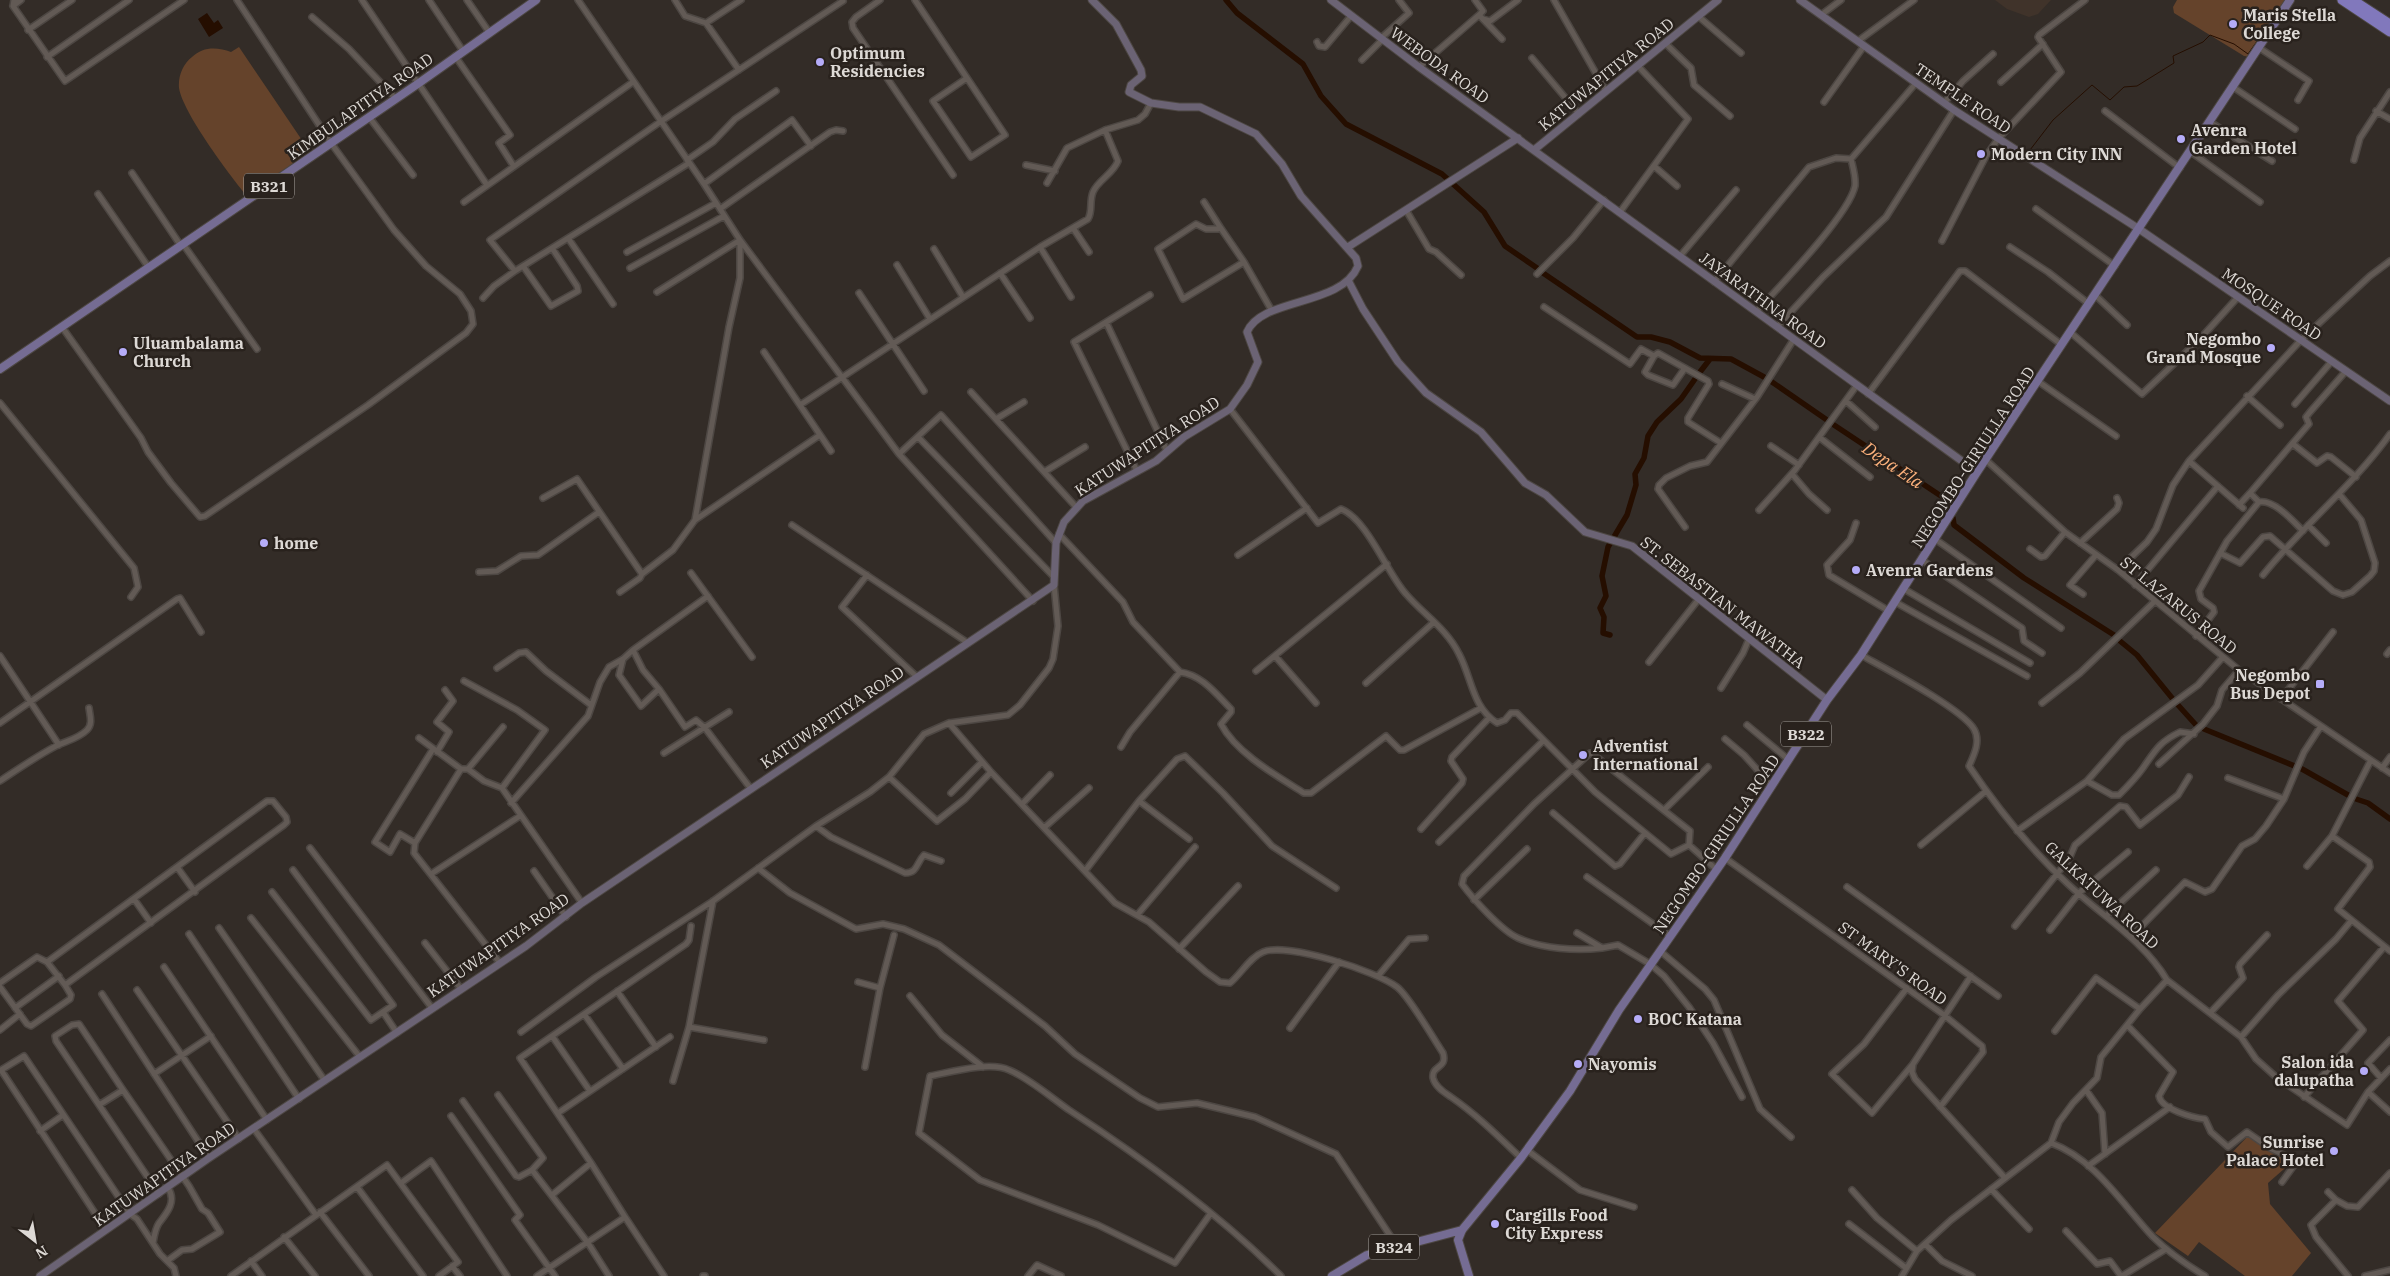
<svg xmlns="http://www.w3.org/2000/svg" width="2390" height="1276" font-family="'IBM Plex Serif',serif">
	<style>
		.built { fill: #40332a }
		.green { fill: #65432b }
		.water { fill: #250e00 }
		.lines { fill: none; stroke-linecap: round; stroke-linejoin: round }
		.stream { stroke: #250e00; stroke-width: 1 }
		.canal { stroke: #250e00; stroke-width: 5.5 }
		.street-casing { stroke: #4d4743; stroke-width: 8 }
		.secondary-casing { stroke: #4d4743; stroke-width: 9 }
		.primary-casing { stroke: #4d4743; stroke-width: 10 }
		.highway-casing { stroke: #4d4743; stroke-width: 11 }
		.street { stroke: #625a55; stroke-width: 5 }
		.secondary { stroke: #6b6374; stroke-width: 7 }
		.primary { stroke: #756c93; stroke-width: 8 }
		.highway { stroke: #8178bc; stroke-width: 9 }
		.poi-dot { fill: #b5acf8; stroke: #29221d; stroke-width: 2 }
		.labels { text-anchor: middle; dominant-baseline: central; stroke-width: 5; stroke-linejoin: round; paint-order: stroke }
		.shield { fill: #29221d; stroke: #a7a29e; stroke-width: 1 }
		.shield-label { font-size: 15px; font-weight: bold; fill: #ddd9d5 }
		.poi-label { font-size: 16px; font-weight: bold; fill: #ddd9d5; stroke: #29221d; text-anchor: start }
		.street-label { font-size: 16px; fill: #ddd9d5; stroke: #29221d }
		.water-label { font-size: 18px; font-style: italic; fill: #fcb17c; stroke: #29221d }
	</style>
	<rect width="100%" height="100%" fill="#332c27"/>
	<path class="built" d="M1995 0H2051L2038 14 2029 17 2007 9Z"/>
	<path class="green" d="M2177 0H2290L2252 57 2244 56 2174 13 2173 7Z
		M239 47 310 152 246 195C229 174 183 113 179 88 178 76 183 64 192 57 203 46 218 47 231 52Z
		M2248 1136 2291 1163 2268 1183 2270 1204 2311 1253 2292 1276H2245L2199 1242 2188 1256 2155 1233Z"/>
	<path class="water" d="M207 13 214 23 218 20 223 28 209 37 198 19Z"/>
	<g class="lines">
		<path class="stream" d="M2030 150 2053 120 2092 85 2110 100 2124 87 2137 86 2174 63 2173 56 2203 42 2210 35 2234 44 2248 54 2279 10"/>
		<path class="canal" d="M1226 0 1237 13 1303 64 1321 96 1346 124 1442 174 1484 212 1505 246 1537 268
			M1543 273 1637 337H1651L1670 342 1700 358 1731 359 1764 377
			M1700 372 1710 359
			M1772 382 1827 420
			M1834 425 1950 502 1951 506
			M1953 518 1954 525 2024 578 2114 635
			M1610 635 1603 633 1604 617 1600 608 1606 596 1602 576 1608 547 1627 515 1636 485 1635 474 1644 458 1648 436 1657 422 1681 399 1695 379
			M2120 641 2137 655 2172 698
			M2178 705 2196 725
			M2204 729 2302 769 2348 795
			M2356 799 2368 803 2390 819"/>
		<g class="street-casing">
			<path id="street" d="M14 0 13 6 65 81 184 0
				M362 0 487 185
				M429 0 463 51
				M467 0 489 32
				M578 0 704 184 740 240 899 454 1033 601
				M675 0 685 16 706 23 741 0
				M880 0 856 17 852 22 853 28 953 175
				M915 0 1005 135 971 157 933 101 967 78
				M1475 0 1483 11 1479 15 1502 39
				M1554 0 1606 91
				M13 6 21 0
				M1821 15 1841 0
				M1698 16 1741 53
				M312 17 349 49 396 99
				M1483 19 1490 21 1518 0
				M706 23 739 70
				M28 30 72 0
				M1380 39 1409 13 1399 0
				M1858 41 1914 0
				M1317 42 1319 46 1325 47 1351 16
				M1665 43 1691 68 1694 85 1730 116
				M2258 47 2309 81 2298 100
				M455 56 510 135 499 143 513 165
				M47 57 129 0
				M1532 58 1579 114
				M1362 60 1382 40
				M1419 67 1479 15
				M2001 82 2043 44
				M2233 87 2295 129
				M1824 102 1864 46
				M1944 103 1963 81 1993 54
				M2105 111 2180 168
				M2376 111 2390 119
				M369 117 413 175
				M2210 122 2272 161
				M2191 152 2260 202
				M687 160 713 142 735 119 776 91
				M2354 160 2360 138 2390 92
				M1026 165 1055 171
				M1654 166 1677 186
				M132 173 181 246
				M1047 183 1067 148 1105 130 1138 120 1145 114 1151 103
				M704 184 792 120 811 146
				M98 194 149 268
				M464 202 633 82
				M1204 202 1220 227 1218 229H1206L1196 224 1158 249 1183 299 1244 262
				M720 209 830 132 836 130 843 131
				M2036 209 2115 266
				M1406 210 1429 249 1436 252 1461 275
				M1620 212 1688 119 1637 65
				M1220 227 1244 262 1272 311
				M1073 228 1089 252
				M568 238 613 304
				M1942 241 1986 156 1998 139 2061 72 2038 37 2039 35 2085 0
				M183 244 257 349
				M1040 247 1071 297
				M2010 247 2048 272 2089 304
				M934 249 963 297
				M627 252 716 203
				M1680 256 1736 190
				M897 265 930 319
				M523 266 551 306 578 291 577 286 552 248
				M630 268 724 216
				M515 271 490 240 660 122 843 1
				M1000 273 1030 318
				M1537 274 1573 238 1604 200
				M1714 282 1809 167 1836 158 1851 159
				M657 292 740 240V278L729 327 695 520
				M859 293 924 391
				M2095 295 2127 325
				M483 298 494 286 515 271 689 163
				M1544 307 1630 364 1641 349 1654 356
				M1756 312C1778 288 1849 215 1855 186 1856 177 1853 168 1851 159L1916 83
				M1106 322 1167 451
				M62 327 141 438 148 452 171 483 200 517 205 516 368 405 466 333 473 324 471 311 460 294 426 266 394 230 331 143 237 0
				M1777 327 1823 277 1886 217 1954 110
				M2070 332 2142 394 2199 340 2238 297
				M764 352 831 451
				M1685 368 1673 385 1648 375 1645 372 1654 356 1658 353 1708 381 1709 384 1688 418V422L1721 443
				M2039 382 2116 436
				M1722 384 1755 399
				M971 392 1077 508
				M1868 394 1960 271H1965L2062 345
				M2247 396 2280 425
				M1846 401 1875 427
				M0 403 134 568 138 587 131 597
				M2295 404 2332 361
				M800 405 1040 247 1088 219C1093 211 1089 202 1093 192 1098 180 1113 174 1118 161L1105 130
				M1230 409 1318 523 1341 509C1367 519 1387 573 1406 594 1423 614 1447 629 1459 654 1472 678 1472 707 1497 723L1505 720 1511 713H1517L1595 792 1671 854 1689 845 1717 870
				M996 419 1024 402
				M918 437 1053 576
				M1819 437 1870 477
				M2293 444 2317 463 2327 456 2331 457 2356 477
				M1771 446 1799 465
				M899 454 941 415 1056 543
				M1986 460 2065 532 2118 570 2239 670 2390 773
				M2189 461 2243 508
				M1137 471 1074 342 1150 295
				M1044 472 1085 447
				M1792 474 1809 494 1827 510
				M543 498 577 479 642 574
				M2239 505 2250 493
				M1759 510 1795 470 1857 385
				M1856 523 1850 540 1827 565 1829 575 1889 611
				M792 525 968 643
				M2308 525 2326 543
				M1685 527 1658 489 1659 485 1666 478 1690 466 1707 462 1757 397 1794 339
				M2303 531C2293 521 2274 499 2259 502L2250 493 2309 424 2306 417 2310 412 2346 371
				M1059 534 1123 602 1133 622 1180 672C1202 675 1216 694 1231 709V712L1221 724C1236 753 1277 776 1304 793H1311L1386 736 1400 750H1404L1481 708
				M1935 539 2061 628
				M2080 543 2117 509 2119 503 2117 498
				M2030 549 2041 557 2045 556 2065 532
				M2220 553 2240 563 2263 537 2270 536 2333 591 2343 595 2352 592 2370 576 2374 571 2375 563 2361 520 2340 495
				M1238 555 1307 508
				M1922 560 2022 628 2024 641 2042 653
				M2118 570 2147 542 2156 529 2173 485 2189 461 2301 340 2370 276 2390 261
				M479 572 497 571 521 556 538 555 599 512
				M691 573 752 657
				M867 575 842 607 917 677
				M2263 575C2303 525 2353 486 2390 434
				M2135 585 2218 486
				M1904 589 2030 663
				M620 592 640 578 642 574 673 550 695 520 820 435
				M2083 594 2070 585 2096 555
				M1895 602 2027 676
				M2196 636 2214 612 2213 608 2201 599 2199 591 2227 541 2259 502
				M633 650 708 596
				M2387 654 2390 650
				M1861 655C1886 669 1961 708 1974 729 1981 741 1974 755 1969 766 1998 809 2031 850 2069 885 2103 917 2143 940 2167 980L2140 1009 2101 1057 2097 1078 2073 1103 2059 1122 2051 1143 1951 1220 1917 1251 1902 1276
				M0 656 59 745
				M1275 656 1316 703
				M1649 662 1698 600
				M497 668 519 653 526 652 546 671 591 705
				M1256 671 1387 564
				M464 681 517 710 545 730 502 788
				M1366 683 1434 622
				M1721 688 1743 653 1749 639
				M659 689 643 670 633 650 623 659 619 675 641 706 659 689 685 727 696 720 705 728 751 789
				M2281 699 2333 632
				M2042 703 2080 673 2154 602
				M0 723 177 599 180 598 201 632
				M949 723 991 772 1115 903 1149 922 1206 972 1220 982 1230 983C1241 974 1250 957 1263 952 1287 942 1376 971 1397 987 1409 996 1433 1038 1443 1053 1448 1069 1431 1065 1433 1078 1435 1087 1445 1093 1451 1097 1477 1115 1498 1136 1521 1158
				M1747 725 1789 760
				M419 738 461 769
				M1725 739 1744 755 1772 786
				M1121 747 1130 732 1180 672
				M437 752 449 732 437 722 453 701 445 690
				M664 753 729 712
				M2159 764 2203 724 2217 706 2222 690 2239 670
				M2382 768 2390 757
				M468 769 503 727
				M889 777 937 821 965 799 991 772
				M2228 778 2284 799
				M0 781C18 769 37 756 56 746 66 741 78 739 87 730 93 724 90 716 89 708
				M2087 781 2112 795H2119C2127 787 2136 778 2143 768 2155 751 2159 742 2180 732L2194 734
				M951 793 982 762
				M1139 801 1189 839
				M511 803 588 716 600 682 609 667 623 659
				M1023 803 1050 775
				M1664 810 1708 767
				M1553 813 1615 866 1620 864 1645 833
				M816 826 870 792 889 777 924 734 949 723 1008 715 1020 705 1049 668 1053 659 1058 626 1054 585
				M1045 827 1089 788
				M1421 829 1462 783 1463 779 1451 761 1452 757 1489 718
				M2017 831 2087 781 2124 739 2198 685 2223 657
				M2332 836 2369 862 2370 867 2338 909 2390 951
				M1439 842 1543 741
				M415 843 400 834 390 852 375 842 433 749
				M1921 845 1986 791
				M310 848 432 1008
				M1725 858 1944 1015 1982 1046 1983 1052 1940 1107
				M2307 866 2332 836 2371 760
				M177 867 195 892
				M758 868 790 893 856 929 883 924 904 929 939 945 1045 1026 1075 1054 1140 1098 1158 1107 1197 1103 1255 1117 1336 1154 1397 1246
				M534 871 566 917
				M1085 871 1139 801 1177 759 1185 756 1223 793 1272 846 1336 888
				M431 874 520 816
				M1587 877 1670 936
				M1847 887 1998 996
				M272 892 371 1020 393 1005 293 870
				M134 899 151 923
				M1474 900 1527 849
				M1138 914 1195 847
				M2106 916 2156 870
				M251 918 360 1057
				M2015 926 2069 859 2075 845 2120 806 2126 807 2140 825 2178 795 2189 777
				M219 928 325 1081
				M2050 930 2079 893 2128 852
				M1577 933 1602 948 1618 945 1650 964 1664 976 1689 1007 1713 1043 1742 1097
				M189 934 299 1099
				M2131 937 2185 882 2205 892 2212 889 2242 846 2255 839 2266 826 2284 799 2304 752 2321 726
				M425 943 461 989
				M1602 948C1576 951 1543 949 1518 938 1502 931 1473 899 1462 884L1464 876 1534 804 1590 753 1594 755 1690 831 1689 845
				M1179 949 1238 886
				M1660 951 1705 989 1714 1000 1760 1109 1791 1137
				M500 963 414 853 415 843 461 769H468L484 781 502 788 582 903
				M164 967 267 1120
				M1378 976 1409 939 1425 938
				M1971 976 1913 1064 1912 1072 1915 1079 2005 1178
				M2167 980 2241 1037 2256 1059 2276 1077 2347 1125 2368 1092 2390 1112
				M858 982 880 988
				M0 983 37 957 47 962 65 985 284 825 287 822 286 817 273 801H267L47 962
				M0 987 27 1024 31 1026 70 999 71 995 65 985
				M1907 988 1864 1044 1832 1074 1872 1113 1913 1064
				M137 990 239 1139
				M617 991 656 1047
				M102 994 209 1158
				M910 996 942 1035 983 1067
				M15 1008 59 976
				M383 1012 397 1033
				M2211 1012 2243 978 2239 967 2240 964 2267 935
				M584 1014 623 1069
				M2127 1025 2173 1072 2159 1096C2161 1109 2193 1118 2205 1119L2211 1132 2228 1147 2247 1132 2270 1148 2294 1160 2295 1164 2282 1182
				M689 1027 764 1040
				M1290 1028 1339 962
				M0 1030 20 1014
				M2055 1031 2096 978 2140 1009
				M521 1032 596 977 713 901 816 826 831 837 905 873C918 873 916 863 924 855L941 861
				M552 1036 590 1091
				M2241 1037 2278 995 2336 939 2351 921
				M865 1067 880 988 894 935
				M154 1074 211 1036
				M2381 1078 2368 1063 2390 1040
				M673 1081 689 1027 713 901
				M2086 1090 2102 1113 2105 1154
				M2368 1092 2390 1069
				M498 1095 543 1158 532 1170 588 1243 609 1276
				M2304 1097 2363 1030 2338 1001 2384 947
				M463 1101 516 1176 519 1177 532 1170
				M99 1105 123 1090
				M558 1113 670 1037
				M451 1116 520 1215 515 1220 555 1276
				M254 1129 316 1215
				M40 1131 63 1115
				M2051 1143C2095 1159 2122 1204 2153 1237 2168 1252 2187 1265 2205 1276
				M1527 1150 1580 1190 1634 1207
				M591 1163 520 1058 686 944 689 940 691 926
				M2088 1166 2170 1107
				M401 1183 431 1161 507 1276
				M357 1187 423 1276
				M1991 1189 2029 1229
				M1852 1190 1877 1218 1917 1251
				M2328 1192 2336 1200 2311 1225 2316 1237 2348 1276
				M159 1194 56 1041 55 1036 72 1025 79 1024 123 1090 189 1186 202 1209 208 1213 220 1232 192 1249 182 1250 167 1261
				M552 1195 591 1163 625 1217
				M2336 1200 2347 1206 2358 1207 2390 1173
				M320 1212 369 1276
				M1211 1213 1175 1263 1098 1225 980 1180 919 1133 930 1076C951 1072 990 1061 1009 1070 1027 1077 1052 1098 1069 1110 1144 1159 1218 1213 1281 1276
				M1849 1224 1906 1268
				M106 1230 1 1070 24 1056 130 1214 137 1219 160 1254 174 1268 176 1276
				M2066 1231 2097 1264 2110 1261 2121 1276
				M284 1237 315 1276
				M153 1243C154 1237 155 1229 159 1223 167 1213 177 1201 168 1188
				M1925 1244 1942 1261 1972 1276
				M251 1261 262 1276
				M452 1266 460 1276
				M231 1276 387 1165 458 1262 439 1276
				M537 1276 625 1217 664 1276
				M703 1276H705
				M1028 1276 1037 1265 1061 1276
				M2122 1276 2166 1249
				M2365 1276 2390 1270"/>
		</g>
		<g class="secondary-casing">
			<path id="secondary" d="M1331 0 1419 67 1977 472
				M1800 0 1954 110 2139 229 2390 401
				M1534 150 1718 0
				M1348 247 1518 138
				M1349 282 1363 309 1398 362 1426 393 1481 432 1525 483 1546 495 1585 532 1632 546 1827 700
				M40 1276 209 1158 526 946 582 903 1054 585 1056 543 1064 522 1083 501 1156 461 1184 437 1230 409 1247 385 1258 362 1247 332C1262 297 1341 307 1358 266L1356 258 1301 196 1282 164 1256 134 1200 107H1179L1151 103 1129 92 1131 85 1142 76 1141 70 1116 24 1092 0"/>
		</g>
		<g class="primary-casing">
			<path id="primary" d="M0 369 419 83 536 0
				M1332 1276 1367 1255 1462 1230
				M1469 1276 1458 1240 1462 1230 1521 1158 1570 1091 1619 1010 1725 858 1827 700 1861 655 1977 472 2290 0"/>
		</g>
		<g class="highway-casing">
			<path id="highway" d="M2342 0 2390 32
				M2353 0 2390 24"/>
		</g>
		<use href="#street" class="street"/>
		<use href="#secondary" class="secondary"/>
		<use href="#primary" class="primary"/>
		<use href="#highway" class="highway"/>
	</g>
	<g class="poi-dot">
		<circle cx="2233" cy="24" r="5"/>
		<circle cx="820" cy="62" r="5"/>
		<circle cx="2181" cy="139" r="5"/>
		<circle cx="1981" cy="154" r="5"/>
		<circle cx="2271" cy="348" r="5"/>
		<circle cx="123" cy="352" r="5"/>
		<circle cx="264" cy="543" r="5"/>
		<circle cx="1856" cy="570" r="5"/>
		<rect x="2315" y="679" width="10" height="10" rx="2.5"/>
		<circle cx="1583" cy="755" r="5"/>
		<circle cx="1638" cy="1019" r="5"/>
		<circle cx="1578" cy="1064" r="5"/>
		<circle cx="2364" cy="1071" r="5"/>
		<circle cx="2334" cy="1151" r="5"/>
		<circle cx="1495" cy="1224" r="5"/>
	</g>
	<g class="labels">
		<g class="shield">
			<rect x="244" y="173.5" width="50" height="25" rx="4"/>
			<rect x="1781" y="721.5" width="50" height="25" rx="4"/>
			<rect x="1369" y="1234.5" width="50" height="25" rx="4"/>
		</g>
		<g class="shield-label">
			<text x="269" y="186">B321</text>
			<text x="1806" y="734">B322</text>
			<text x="1394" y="1247">B324</text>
		</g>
		<g class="poi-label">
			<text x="2243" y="15">Maris Stella<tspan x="2243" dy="18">College</tspan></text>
			<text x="830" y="53">Optimum<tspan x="830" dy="18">Residencies</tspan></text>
			<text x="2191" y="130">Avenra<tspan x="2191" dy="18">Garden Hotel</tspan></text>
			<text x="1991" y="154">Modern City INN</text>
			<text x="2261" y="339" text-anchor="end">Negombo<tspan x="2261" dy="18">Grand Mosque</tspan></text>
			<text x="133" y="343">Uluambalama<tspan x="133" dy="18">Church</tspan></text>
			<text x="274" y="543">home</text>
			<text x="1866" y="570">Avenra Gardens</text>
			<text x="2310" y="675" text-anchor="end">Negombo<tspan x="2310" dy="18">Bus Depot</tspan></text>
			<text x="1593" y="746">Adventist<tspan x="1593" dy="18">International</tspan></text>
			<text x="1648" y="1019">BOC Katana</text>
			<text x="2354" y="1062" text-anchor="end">Salon ida<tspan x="2354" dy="18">dalupatha</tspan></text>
			<text x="1588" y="1064">Nayomis</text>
			<text x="2324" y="1142" text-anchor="end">Sunrise<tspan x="2324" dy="18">Palace Hotel</tspan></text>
			<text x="1505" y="1215">Cargills Food<tspan x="1505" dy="18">City Express</tspan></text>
		</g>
		<g class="street-label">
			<text transform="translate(1440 65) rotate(36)">WEBODA ROAD</text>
			<text transform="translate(1606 74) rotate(-39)">KATUWAPITIYA ROAD</text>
			<text transform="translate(1963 98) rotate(34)">TEMPLE ROAD</text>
			<text transform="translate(360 106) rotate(-35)">KIMBULAPITIYA ROAD</text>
			<text transform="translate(1763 300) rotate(36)">JAYARATHNA ROAD</text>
			<text transform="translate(2272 304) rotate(34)">MOSQUE ROAD</text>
			<text transform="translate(1147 446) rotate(-33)">KATUWAPITIYA ROAD</text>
			<text transform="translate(1973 457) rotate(-57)">NEGOMBO-GIRIULLA ROAD</text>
			<text transform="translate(1723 602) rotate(38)">ST. SEBASTIAN MAWATHA</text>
			<text transform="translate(2179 605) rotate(39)">ST LAZARUS ROAD</text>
			<text transform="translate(832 717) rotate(-34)">KATUWAPITIYA ROAD</text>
			<text transform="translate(1716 844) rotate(-56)">NEGOMBO-GIRIULLA ROAD</text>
			<text transform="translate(2102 895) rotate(43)">GALKATUWA ROAD</text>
			<text transform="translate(498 945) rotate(-35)">KATUWAPITIYA ROAD</text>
			<text transform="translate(1893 963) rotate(36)">ST MARY'S ROAD</text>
			<text transform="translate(164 1174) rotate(-35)">KATUWAPITIYA ROAD</text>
		</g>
		<g class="water-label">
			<text transform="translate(1893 465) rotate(34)">Depa Ela</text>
		</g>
	</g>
	<g transform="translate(35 1241) rotate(149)" stroke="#29221d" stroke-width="4" paint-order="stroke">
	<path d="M0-4L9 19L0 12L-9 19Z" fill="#ddd9d5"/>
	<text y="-8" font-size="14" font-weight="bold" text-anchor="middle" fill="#ddd9d5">N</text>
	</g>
</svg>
